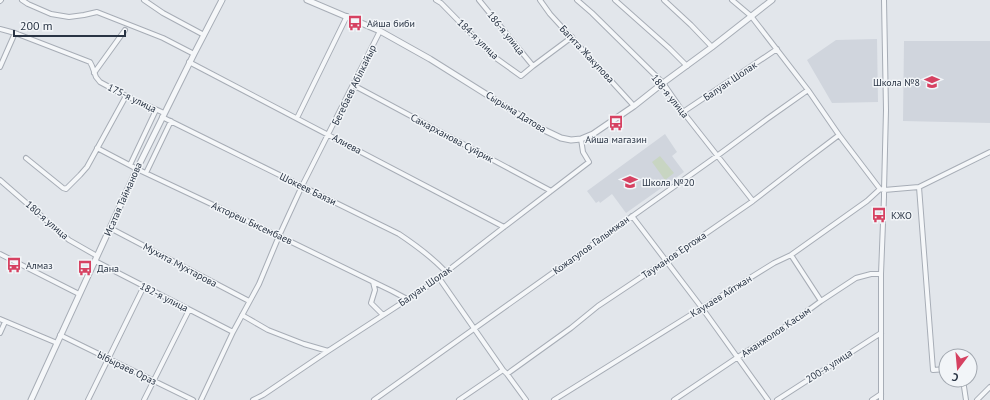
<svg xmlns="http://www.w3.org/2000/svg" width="990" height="400" font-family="'PT Sans',sans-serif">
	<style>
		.built { fill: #d0d5dd }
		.green { fill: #c8d5c2 }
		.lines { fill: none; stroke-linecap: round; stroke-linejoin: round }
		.minor-casing { stroke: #a7adb6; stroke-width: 6 }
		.tertiary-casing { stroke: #a7adb6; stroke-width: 7 }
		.minor { stroke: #f5f7f9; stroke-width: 4 }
		.tertiary { stroke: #f5f7f9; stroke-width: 5 }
		.labels { text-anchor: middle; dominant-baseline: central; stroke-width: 3; stroke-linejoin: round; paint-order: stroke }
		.poi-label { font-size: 10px; fill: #293444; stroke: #f2f5f8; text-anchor: start }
		.street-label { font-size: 10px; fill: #293444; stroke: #f2f5f8 }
	</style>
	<rect width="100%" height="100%" fill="#e2e6eb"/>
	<path class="built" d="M877 39 878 102 832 103 807 60 836 40Z
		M904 41H990V123L903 121Z
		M665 134 677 152 672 156 684 172 626 213 612 194 600 203 599 201 596 203 587 191Z"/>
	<path class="green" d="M660 156 674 173 665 180 652 162Z"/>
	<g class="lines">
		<g class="minor-casing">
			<path id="minor" d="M22 0 28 4 51 14 69 17 84 15 97 12 163 38 194 54
				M144 0 163 13 204 35
				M436 0 441 3 493 56 521 76 533 66 572 37
				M479 0 533 66
				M540 0 550 14 634 106
				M577 0 592 13 663 83 683 112 753 201
				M615 0 669 48 687 66
				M664 0 691 25 712 47
				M732 0 751 16 808 90 839 135 880 189
				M0 1 1 0
				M0 29 15 33 90 62 92 66 96 77 100 82 126 96 164 113
				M189 62 504 227
				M0 67 15 33
				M94 73 125 30
				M353 85 551 191
				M683 112 777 49
				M162 117 399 234C417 246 431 256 446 272
				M297 118 347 16
				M97 148 137 169 279 236 392 291 407 299
				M26 158 63 188 66 189 80 175 87 167 126 96
				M130 165 156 110
				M146 173 171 121
				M0 180 69 240 97 256
				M919 187 933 370 946 369
				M632 216 702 308 768 400
				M110 228 249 301
				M0 254 79 294
				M791 255 821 301
				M95 261 233 332
				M439 278 503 370 507 374 526 400
				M373 282 375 290 371 303 383 315
				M242 315 268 330 304 344 328 351
				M0 319 57 343
				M0 333 5 322
				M60 335 193 400
				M507 374 571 328 598 306 652 270 666 261 753 201 802 163 839 135
				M963 380 966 400
				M88 400 144 286
				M144 400 189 310
				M201 400 233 332 259 284 279 236 302 186 380 31
				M253 400 263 395 328 351 428 286 504 227 589 162 583 152 581 139
				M374 400 717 156 767 119 808 90
				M459 400 503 370
				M554 400 774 263 791 255 867 201 880 189 884 190 919 187 990 152
				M674 400 738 357 791 323 821 301 856 278 871 274H881
				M777 400 881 333
				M872 400 881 394
				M881 400V274L884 197V190L886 110 884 0
				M977 400 990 387"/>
		</g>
		<g class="tertiary-casing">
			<path id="tertiary" d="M307 0 380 31 430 59 540 128 561 138 571 140 581 139 593 134 634 106 663 83 712 47 772 0
				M31 400 110 228 137 169 194 54 222 0"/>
		</g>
		<use href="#minor" class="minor"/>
		<use href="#tertiary" class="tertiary"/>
	</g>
	<defs>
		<g id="bus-bare" transform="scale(1.2)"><path d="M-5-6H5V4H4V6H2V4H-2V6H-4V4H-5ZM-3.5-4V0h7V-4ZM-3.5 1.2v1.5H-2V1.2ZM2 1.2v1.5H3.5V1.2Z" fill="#d64161" stroke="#f2f5f8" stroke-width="2.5" paint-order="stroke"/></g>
		<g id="school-bare" transform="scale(1.2)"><path d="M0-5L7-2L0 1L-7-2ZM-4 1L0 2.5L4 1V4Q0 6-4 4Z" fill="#d64161" stroke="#f2f5f8" stroke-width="2.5" paint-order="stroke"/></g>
	</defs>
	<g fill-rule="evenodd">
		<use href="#bus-bare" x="355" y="23"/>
		<use href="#school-bare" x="932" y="82"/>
		<use href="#bus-bare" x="616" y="123"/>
		<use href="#school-bare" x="630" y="182"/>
		<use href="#bus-bare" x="879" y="215"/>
		<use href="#bus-bare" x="14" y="265"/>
		<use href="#bus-bare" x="85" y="268"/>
	</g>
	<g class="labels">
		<g class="poi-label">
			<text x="367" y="23">Айша биби</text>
			<text x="920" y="82" text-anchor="end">Школа №8</text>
			<text x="616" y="139" text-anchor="middle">Айша магазин</text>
			<text x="642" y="182">Школа №20</text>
			<text x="891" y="215">КЖО</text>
			<text x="26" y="265">Алмаз</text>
			<text x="97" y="268">Дана</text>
		</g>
		<g class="street-label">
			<text transform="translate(506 33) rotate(51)">186-я улица</text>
			<text transform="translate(478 39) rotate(44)">184-я улица</text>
			<text transform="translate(587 54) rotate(47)">Багита Жакупова</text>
			<text transform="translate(730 81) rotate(-34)">Балуан Шолак</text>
			<text transform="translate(354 85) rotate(-64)">Бегебаев Абілкайыр</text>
			<text transform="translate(670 96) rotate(51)">188-я улица</text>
			<text transform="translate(132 98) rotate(26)">175-я улица</text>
			<text transform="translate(516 112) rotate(32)">Сырыма Датова</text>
			<text transform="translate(452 138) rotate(28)">Самарханова Суйрик</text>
			<text transform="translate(347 144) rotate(28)">Алиева</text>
			<text transform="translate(308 189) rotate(26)">Шокеев Баязи</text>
			<text transform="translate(123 199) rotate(-66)">Исатая Тайманова</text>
			<text transform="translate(47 220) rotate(41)">180-я улица</text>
			<text transform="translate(252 223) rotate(25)">Актореш Бисембаев</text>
			<text transform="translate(591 245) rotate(-36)">Кожагулов Галымжан</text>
			<text transform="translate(674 255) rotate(-34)">Тауманов Ергожа</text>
			<text transform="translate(180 265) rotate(28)">Мухита Мухтарова</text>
			<text transform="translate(425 286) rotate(-35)">Балуан Шолак</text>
			<text transform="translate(721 296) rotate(-32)">Каукаев Айтжан</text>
			<text transform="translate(164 297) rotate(27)">182-я улица</text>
			<text transform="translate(776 332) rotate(-34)">Аманжолов Касым</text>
			<text transform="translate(829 366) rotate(-33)">200-я улица</text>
			<text transform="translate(127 368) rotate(26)">Ыбыраев Ораз</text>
		</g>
	</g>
	<g transform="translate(958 368) rotate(196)"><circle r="19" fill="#f2f5f8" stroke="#a2a8b0"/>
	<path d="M0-3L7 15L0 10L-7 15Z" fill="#d64161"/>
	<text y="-6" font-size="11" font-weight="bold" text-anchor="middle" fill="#293444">С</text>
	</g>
	<path d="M14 30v6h111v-6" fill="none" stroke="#293444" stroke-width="2"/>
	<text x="20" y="30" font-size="12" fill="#293444" stroke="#f2f5f8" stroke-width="3" paint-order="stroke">200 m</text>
</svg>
